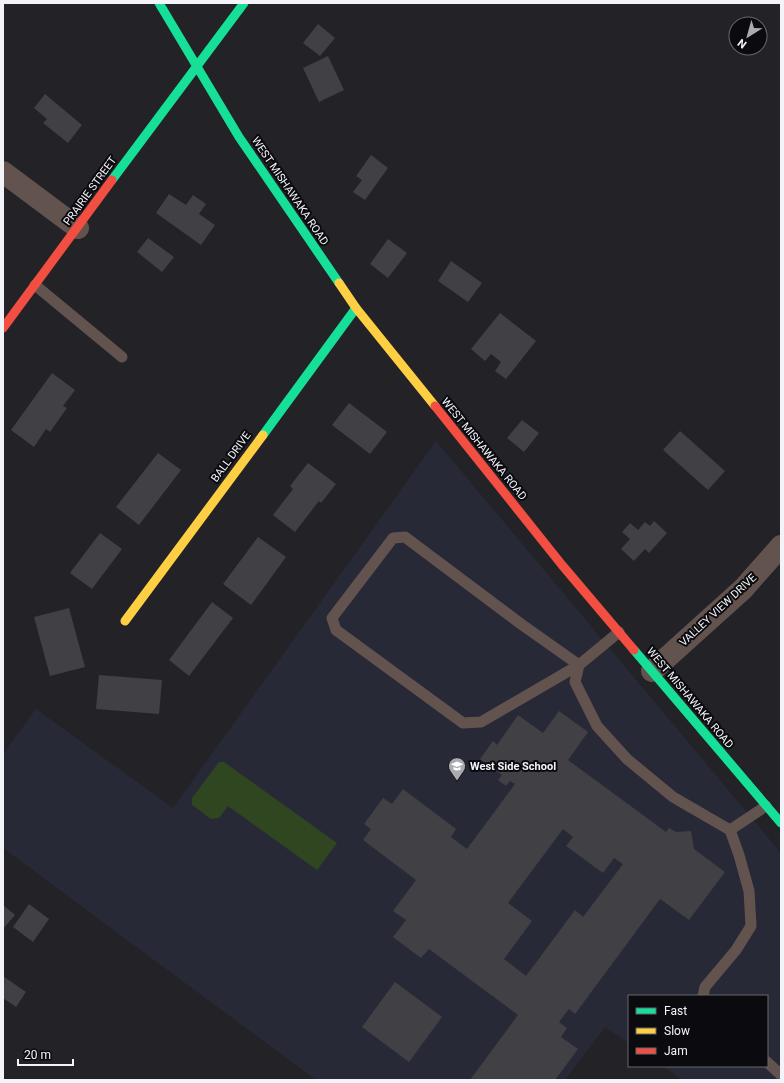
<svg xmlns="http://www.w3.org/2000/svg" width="784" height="1083" font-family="Roboto,sans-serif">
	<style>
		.built { fill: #282936 }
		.green { fill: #2f4621 }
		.building { fill: #414044; fill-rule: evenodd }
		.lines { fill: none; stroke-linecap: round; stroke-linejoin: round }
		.lane { stroke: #63534f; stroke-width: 11 }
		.street { stroke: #63534f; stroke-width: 22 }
		.fast { stroke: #16e098; stroke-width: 9 }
		.slow { stroke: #ffcf43; stroke-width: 9 }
		.jam { stroke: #f24e42; stroke-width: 9 }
		.labels { text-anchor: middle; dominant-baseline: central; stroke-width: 4; stroke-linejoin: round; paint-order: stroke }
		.street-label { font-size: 11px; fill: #f3f4f9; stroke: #0b0b0f }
		.poi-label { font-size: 11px; font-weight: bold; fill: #f3f4f9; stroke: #0b0b0f; text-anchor: start }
	</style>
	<rect width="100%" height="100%" fill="#232327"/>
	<path class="built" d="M436 441 781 853V1080H683L662 1066H767V996H629V1043L605 1027 565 1080H316L3 848V754L36 709 173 808Z"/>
	<path class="green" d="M219 762H224L337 843 317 870 228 806 219 818 211 819 192 805V798Z"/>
	<path class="building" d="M318 24 335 38 320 56 303 43Z
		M328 56 344 90 319 102 303 68Z
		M45 94 82 125 68 143 43 123 47 119 34 108Z
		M371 155 388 168 365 200 353 192 362 180 356 176Z
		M169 194 186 205 193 195 206 204 199 214 215 225 201 245 156 213Z
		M148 238 174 257 162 272 137 252Z
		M388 239 407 253 388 278 370 264Z
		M451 261 482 283 468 302 438 281Z
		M500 313 536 341 506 379 495 371 501 362 491 354 485 361 471 349Z
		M52 373 75 390 63 406 67 408 50 432 46 429 34 447 11 430Z
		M349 403 387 432 370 454 332 425Z
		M522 420 539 433 524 452 507 438Z
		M680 431 725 471 708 490 663 450Z
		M158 453 181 470 139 525 116 507Z
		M308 463 336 484 321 503 319 501 295 532 273 515 293 489 290 486Z
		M654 521 667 533 649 553 645 549 634 561 621 549 630 539 622 532 630 523 638 530 645 522 650 526Z
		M100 533 122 549 92 589 70 573Z
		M258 537 286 557 251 605 223 584Z
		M212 602 233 618 189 676 169 660Z
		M69 608 85 667 50 676 34 617Z
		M99 675 162 680 159 714 96 709Z
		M559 711 588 732 568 760 666 832 669 828 676 832 691 831 694 849 725 872 689 920 660 899 575 1014 569 1009 559 1022 567 1028 561 1037 578 1049 555 1080H470L518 1015 429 949 421 958 393 937 406 920 393 911 416 880 363 840 371 829 364 824 383 798 392 804 403 789 456 829 451 837 467 849 515 784 510 781 506 786 498 780 502 775 480 759 493 741 497 745 518 715 543 733ZM563 829 573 837 566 846 603 873 614 858 623 864 583 917 575 910 526 976 504 959 532 921 508 903Z
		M29 904 49 919 33 942 13 927Z
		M3 905 15 915 3 929Z
		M3 976 26 992 16 1007 3 998Z
		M395 982 442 1017 409 1062 362 1027Z"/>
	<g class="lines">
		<path class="lane" d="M35 285 122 357
			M405 537 521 624 579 665 481 722 463 723 336 630 332 618 393 538Z
			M619 632 579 665 575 682 597 726 627 759 673 797 730 830 766 806
			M703 996 705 987 736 950 751 926 749 891 739 855 730 830
			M767 1062 781 1075"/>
		<path class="street" d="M3 172 78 228
			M652 671 743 589 781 546"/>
		<path class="fast" d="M159 3 239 137 339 283
			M112 180 244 3
			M263 435 356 308
			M634 650 781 823"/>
		<path class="slow" d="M339 283 356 308 435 406
			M125 621 263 435"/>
		<path class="jam" d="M3 328 112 180
			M435 406 562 565 634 650"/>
	</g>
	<defs>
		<g id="school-pin" transform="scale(0.9)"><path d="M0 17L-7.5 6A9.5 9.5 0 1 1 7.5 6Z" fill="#aaabb0" stroke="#0b0b0f"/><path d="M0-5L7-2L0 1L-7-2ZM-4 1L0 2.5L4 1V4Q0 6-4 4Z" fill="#fff"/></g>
	</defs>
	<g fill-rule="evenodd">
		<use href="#school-pin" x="457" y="766"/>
	</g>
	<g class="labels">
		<g class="street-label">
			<text transform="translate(90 191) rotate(-54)">PRAIRIE STREET</text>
			<text transform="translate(290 191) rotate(56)">WEST MISHAWAKA ROAD</text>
			<text transform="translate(484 449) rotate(51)">WEST MISHAWAKA ROAD</text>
			<text transform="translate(231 457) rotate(-54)">BALL DRIVE</text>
			<text transform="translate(718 610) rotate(-43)">VALLEY VIEW DRIVE</text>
			<text transform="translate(690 698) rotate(50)">WEST MISHAWAKA ROAD</text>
		</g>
		<g class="poi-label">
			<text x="470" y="766">West Side School</text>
		</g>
	</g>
	<rect width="784" height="1083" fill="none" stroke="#f3f4f9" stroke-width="8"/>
	<rect x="628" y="995" width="140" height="72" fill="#0b0b0f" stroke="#68686d"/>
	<rect x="636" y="1008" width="20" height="6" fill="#16e098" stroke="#68686d"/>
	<text x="664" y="1015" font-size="12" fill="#f3f4f9">Fast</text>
	<rect x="636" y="1028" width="20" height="6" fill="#ffcf43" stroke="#68686d"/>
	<text x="664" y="1035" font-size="12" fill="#f3f4f9">Slow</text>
	<rect x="636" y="1048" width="20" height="6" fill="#f24e42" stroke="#68686d"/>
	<text x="664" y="1055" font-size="12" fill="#f3f4f9">Jam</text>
	<g transform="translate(748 36) rotate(217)"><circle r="19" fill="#0b0b0f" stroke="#68686d"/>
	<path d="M0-3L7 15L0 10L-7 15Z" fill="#aaabb0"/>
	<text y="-6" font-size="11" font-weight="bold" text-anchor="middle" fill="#f3f4f9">N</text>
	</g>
	<path d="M18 1059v6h55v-6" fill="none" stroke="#f3f4f9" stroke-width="2"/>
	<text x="24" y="1059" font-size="12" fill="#f3f4f9" stroke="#0b0b0f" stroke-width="3" paint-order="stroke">20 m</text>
</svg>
